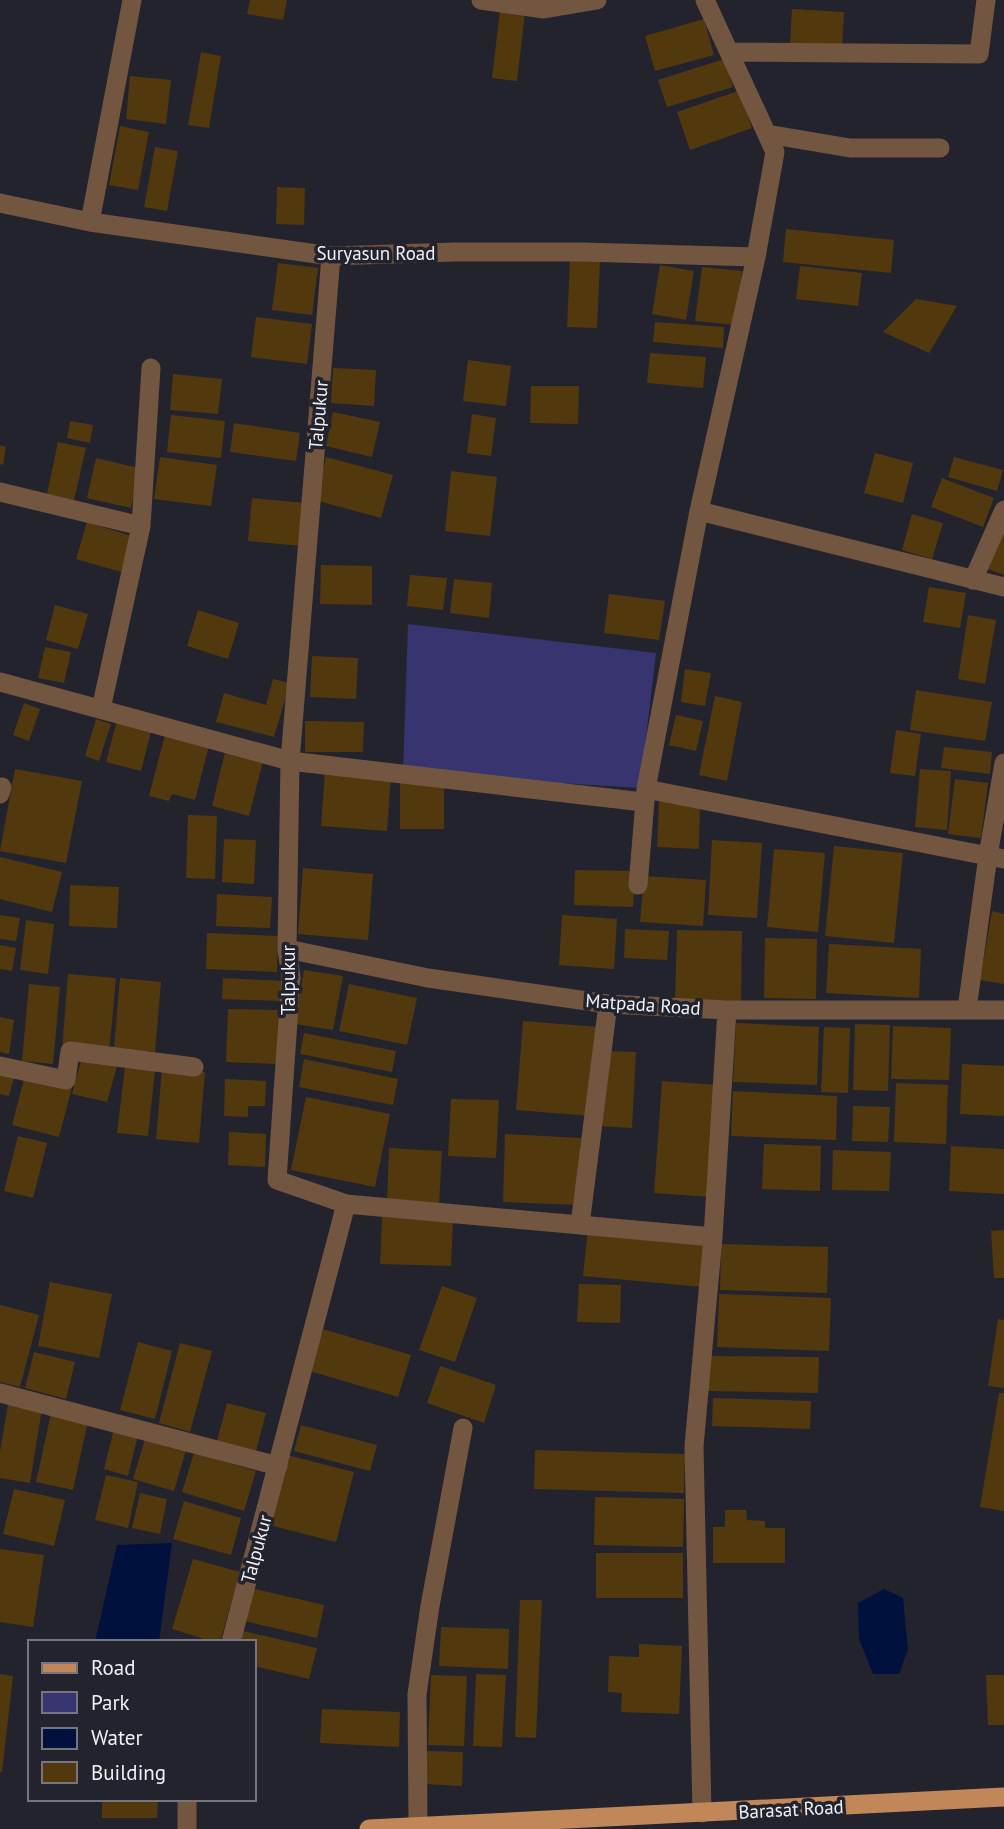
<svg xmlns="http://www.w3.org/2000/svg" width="1004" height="1829" font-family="'PT Sans',sans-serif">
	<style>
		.green { fill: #38346f }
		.water { fill: #00113d }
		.building { fill: #51390d }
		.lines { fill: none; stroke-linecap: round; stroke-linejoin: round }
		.minor { stroke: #735640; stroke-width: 19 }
		.primary { stroke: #c18758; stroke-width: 19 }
		.labels { text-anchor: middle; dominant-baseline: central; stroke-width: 7; stroke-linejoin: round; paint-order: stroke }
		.street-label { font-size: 19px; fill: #efeff6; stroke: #23232d }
	</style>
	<rect width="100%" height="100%" fill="#23232d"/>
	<path class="green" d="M408 624 656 653 640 788 403 773Z"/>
	<path class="water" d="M172 1543 159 1642H95L117 1545Z
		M884 1589 903 1598 908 1649 899 1674H873L859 1639 858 1603Z"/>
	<path class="building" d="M250 0H287L283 20 247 14Z
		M792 9 844 12 842 49 790 46Z
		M500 10 525 13 517 81 492 78Z
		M704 19 714 55 655 71 645 36Z
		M201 52 221 56 209 128 188 125Z
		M724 59 733 87 667 107 658 80Z
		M130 76 171 80 166 124 126 119Z
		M738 91 752 128 690 150 677 112Z
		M120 126 149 132 138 190 109 185Z
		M155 147 178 151 167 211 144 207Z
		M277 187 305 188 304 225 276 224Z
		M786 229 894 240 891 273 783 262Z
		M570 260 600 261 597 328 567 327Z
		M278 263 318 268 312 315 272 310Z
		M660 265 694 271 686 320 652 314Z
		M800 266 862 273 858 306 796 299Z
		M702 267 742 271 736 325 695 321Z
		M916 299 957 306 929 353 883 332Z
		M256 317 312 324 307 364 251 357Z
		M655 322 724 327 723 348 653 342Z
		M650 353 706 357 703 388 647 383Z
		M468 360 511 366 506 406 463 401Z
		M333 368 376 370 374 406 331 403Z
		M173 374 222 379 218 414 170 410Z
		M531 386H579L578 424 530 423Z
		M333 412 380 422 372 457 326 446Z
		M472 414 496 418 491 456 467 453Z
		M171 415 225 421 221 458 167 452Z
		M70 421 93 425 90 443 67 438Z
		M234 423 300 433 296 461 230 452Z
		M58 442 86 448 74 500 47 494Z
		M0 445 6 447 3 465 0 464Z
		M875 453 913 463 903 503 864 493Z
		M160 457 217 465 211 506 154 499Z
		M326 457 393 475 381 518 315 500Z
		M954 457 1003 470 997 491 948 477Z
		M96 458 139 468 131 508 87 498Z
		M451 471 497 477 490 536 445 531Z
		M942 478 994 498 983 527 931 507Z
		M252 498 305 503 301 546 248 541Z
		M912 514 943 523 932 559 902 550Z
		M87 522 131 536 121 572 76 559Z
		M1004 530V575L988 569Z
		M321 565 372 566V605L320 604Z
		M410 575 447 578 443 610 407 606Z
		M454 579 492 583 489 618 450 613Z
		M929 587 966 593 960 628 923 622Z
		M609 594 665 601 659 640 604 633Z
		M55 605 88 614 78 649 46 640Z
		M198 610 239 623 228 659 187 646Z
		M968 615 996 620 985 684 958 679Z
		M45 647 71 652 64 683 38 678Z
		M312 656 358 658 356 699 310 697Z
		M685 669 711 673 705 706 681 702Z
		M273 679 290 683 274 737 216 722 224 693 266 705Z
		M916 690 992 702 985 741 910 730Z
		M715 696 742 702 727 781 699 775Z
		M24 703 40 709 29 741 13 735Z
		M676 715 703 721 696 751 669 745Z
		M96 719 111 724 99 761 85 756Z
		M117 720 152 728 141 771 106 762Z
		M305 721 364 722 363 752H305Z
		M896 730 921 734 915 776 890 773Z
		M165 735 209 746 195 800 172 794 169 801 149 796Z
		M944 747 992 752 990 774 941 768Z
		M225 752 263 761 249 816 212 806Z
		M15 769 82 781 66 863 0 851Z
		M920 769 951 771 947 830 915 827Z
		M325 771 391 775 387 831 321 826Z
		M400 779H444V829H400Z
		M955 779 988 783 981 838 948 834Z
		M659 801 700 803 699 849 657 847Z
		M188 815 217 816 215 879 186 878Z
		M224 839 256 840 254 884 222 882Z
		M712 840 762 843 757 918 708 915Z
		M834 846 903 853 894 943 825 936Z
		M774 849 825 853 818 932 767 927Z
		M0 857 62 872 52 912 0 899Z
		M303 868 373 874 368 940 298 934Z
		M575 870 635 871 633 907 574 905Z
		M644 876 706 880 703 926 640 922Z
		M70 885 119 887 117 928 69 926Z
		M217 894 272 897 270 928 216 926Z
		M992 911 1004 914V984L980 980Z
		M0 915 20 918 16 941 0 939Z
		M562 915 617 919 614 969 559 965Z
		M26 920 54 924 48 974 20 970Z
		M625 929 669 931 667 960 624 958Z
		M677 930 742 931 741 1001 675 1000Z
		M207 933 278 936 277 972 206 969Z
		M765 938 817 939 816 999 764 998Z
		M829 944 921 949 919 998 826 993Z
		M0 945 16 948 12 971 0 969Z
		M304 970 343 976 333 1030 295 1024Z
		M68 974 116 978 109 1053 62 1050Z
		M120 978 161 982 155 1052 114 1048Z
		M223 978 282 981 281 1001 222 999Z
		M29 984 60 987 53 1064 22 1061Z
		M349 984 417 998 407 1045 339 1031Z
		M228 1009 279 1010 277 1064 226 1062Z
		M0 1017 14 1020 9 1054 0 1052Z
		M523 1021 599 1027 592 1116 516 1110Z
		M736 1023 819 1027 817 1085 733 1082Z
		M855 1024 890 1025 888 1091 853 1090Z
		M893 1026 951 1028 949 1080 891 1079Z
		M824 1027 850 1028 848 1093 821 1092Z
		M304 1033 396 1051 392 1072 300 1054Z
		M603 1051 636 1052 632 1128 599 1126Z
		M82 1057 117 1066 107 1102 72 1094Z
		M304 1059 398 1079 393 1105 299 1087Z
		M962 1064 1004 1066V1116L960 1114Z
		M125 1067 155 1071 148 1136 117 1133Z
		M0 1068 16 1070 9 1096 0 1094Z
		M162 1069 205 1072 199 1143 156 1139Z
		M25 1075 72 1087 59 1137 12 1125Z
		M225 1079 266 1081 265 1106H248V1117L224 1116Z
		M662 1081 719 1085 711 1197 654 1193Z
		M896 1083 948 1085 946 1144 894 1142Z
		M733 1091 837 1096 836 1140 731 1136Z
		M306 1097 390 1114 375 1187 291 1170Z
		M451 1099 499 1100 496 1158 448 1156Z
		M853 1106 890 1107 888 1142 852 1141Z
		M229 1132 266 1134 265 1167 228 1165Z
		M505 1134 581 1138 578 1205 503 1202Z
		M18 1136 47 1143 33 1198 4 1191Z
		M764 1144 821 1146 820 1191 762 1189Z
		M951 1146 1004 1149V1194L949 1191Z
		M389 1148 442 1151 439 1205 387 1203Z
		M833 1150 891 1152 889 1191 832 1190Z
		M382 1217 453 1219 451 1266 380 1264Z
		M588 1229 708 1240 703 1287 583 1276Z
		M1004 1230V1278H994L991 1231Z
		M721 1244 828 1247 827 1293 720 1290Z
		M50 1282 112 1294 99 1358 38 1346Z
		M579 1284 621 1285 620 1323 577 1322Z
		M442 1286 477 1298 455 1362 419 1350Z
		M719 1294 831 1298 829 1351 717 1347Z
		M0 1305 39 1315 20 1387 0 1382Z
		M998 1319 1004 1320V1388L988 1386Z
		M323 1329 411 1355 398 1397 310 1371Z
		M138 1342 172 1351 155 1419 120 1410Z
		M180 1343 212 1351 190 1432 159 1423Z
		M34 1352 75 1362 66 1399 25 1388Z
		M709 1356 819 1357 818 1393 708 1391Z
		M440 1366 496 1385 484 1423 427 1403Z
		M999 1393H1004V1511L980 1507Z
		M713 1398 811 1401 810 1429 712 1426Z
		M227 1403 266 1413 256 1451 217 1441Z
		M8 1404 42 1409 30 1483 0 1478V1452Z
		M51 1413 88 1421 73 1490 36 1482Z
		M301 1425 377 1445 370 1471 294 1451Z
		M114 1429 138 1435 128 1476 104 1469Z
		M145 1439 186 1450 174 1491 133 1479Z
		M535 1450 685 1454 684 1493 534 1489Z
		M194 1453 256 1471 244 1511 182 1492Z
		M287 1455 354 1472 336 1542 269 1525Z
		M106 1475 138 1482 128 1528 95 1520Z
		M14 1489 65 1500 54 1546 3 1534Z
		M140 1493 167 1499 160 1534 132 1528Z
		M595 1497 684 1499 683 1547 594 1545Z
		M184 1501 241 1518 231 1555 173 1539Z
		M725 1510H746L747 1520 765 1521V1528H785V1563H713V1527H725Z
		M0 1549 44 1555 33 1627 0 1622Z
		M596 1553H683V1598H596Z
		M193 1559 240 1572 220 1642H214L172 1629Z
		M251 1588 324 1605 317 1638 244 1621Z
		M520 1600H542L536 1738 515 1737Z
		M441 1627 509 1629 508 1669 439 1666Z
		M239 1630 317 1648 309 1679 254 1666V1642H236Z
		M639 1644 682 1646 679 1714 621 1712 622 1693 608 1692 609 1656 639 1657Z
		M0 1674 13 1676 2 1772H0Z
		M476 1674 506 1675 502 1747 473 1746Z
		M431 1675 467 1676 464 1746 428 1745Z
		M986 1675H1004V1725H988Z
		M322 1709 400 1712 399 1747 320 1743Z
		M426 1751 463 1752 462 1786 425 1784Z
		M102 1799H158L157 1818H102Z"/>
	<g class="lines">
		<path class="minor" d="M481 0 544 9 597 0
			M729 52 979 54 986 0
			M767 134 850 148H940
			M0 203 90 222 331 256 454 252H583L756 257
			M90 222 132 0
			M0 492 141 526
			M699 511 1004 587
			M973 580 1004 510
			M0 682 290 761 643 802
			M101 709 141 526 151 368
			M1004 763 988 856 1004 859
			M646 789 988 856 967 1009
			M0 794 2 787
			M638 885 646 789 699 511 756 257 775 152 705 0
			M287 949 428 978 608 1004 727 1010H1004
			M0 1066 66 1080 70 1051 194 1067
			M346 1204 713 1237
			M580 1225 608 1004
			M0 1393 278 1466
			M231 1642 346 1204 277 1180 291 977 287 949 290 761 331 256
			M187 1799V1829
			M702 1813 694 1446 713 1237 727 1010
			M418 1825 417 1694 430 1606 463 1428"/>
		<path class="primary" d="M369 1829 1004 1797"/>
	</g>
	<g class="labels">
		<g class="street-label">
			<text x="376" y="253">Suryasun Road</text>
			<text transform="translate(318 415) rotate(-85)">Talpukur</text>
			<text transform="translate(288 980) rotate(-90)">Talpukur</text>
			<text transform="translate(643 1004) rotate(4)">Matpada Road</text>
			<text transform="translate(256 1549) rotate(-75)">Talpukur</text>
			<text transform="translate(791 1809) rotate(-3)">Barasat Road</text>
		</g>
	</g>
	<rect x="28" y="1640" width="228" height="161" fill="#23232d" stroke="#75757d" stroke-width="2"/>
	<rect x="42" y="1663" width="35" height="10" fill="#c18758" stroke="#75757d" stroke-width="2"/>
	<text x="91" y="1675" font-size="21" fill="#efeff6">Road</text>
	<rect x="42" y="1692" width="35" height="21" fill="#38346f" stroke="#75757d" stroke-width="2"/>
	<text x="91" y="1710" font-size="21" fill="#efeff6">Park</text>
	<rect x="42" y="1728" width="35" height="21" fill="#00113d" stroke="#75757d" stroke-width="2"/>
	<text x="91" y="1745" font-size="21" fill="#efeff6">Water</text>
	<rect x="42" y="1762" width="35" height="21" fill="#51390d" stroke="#75757d" stroke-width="2"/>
	<text x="91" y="1780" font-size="21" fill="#efeff6">Building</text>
</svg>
